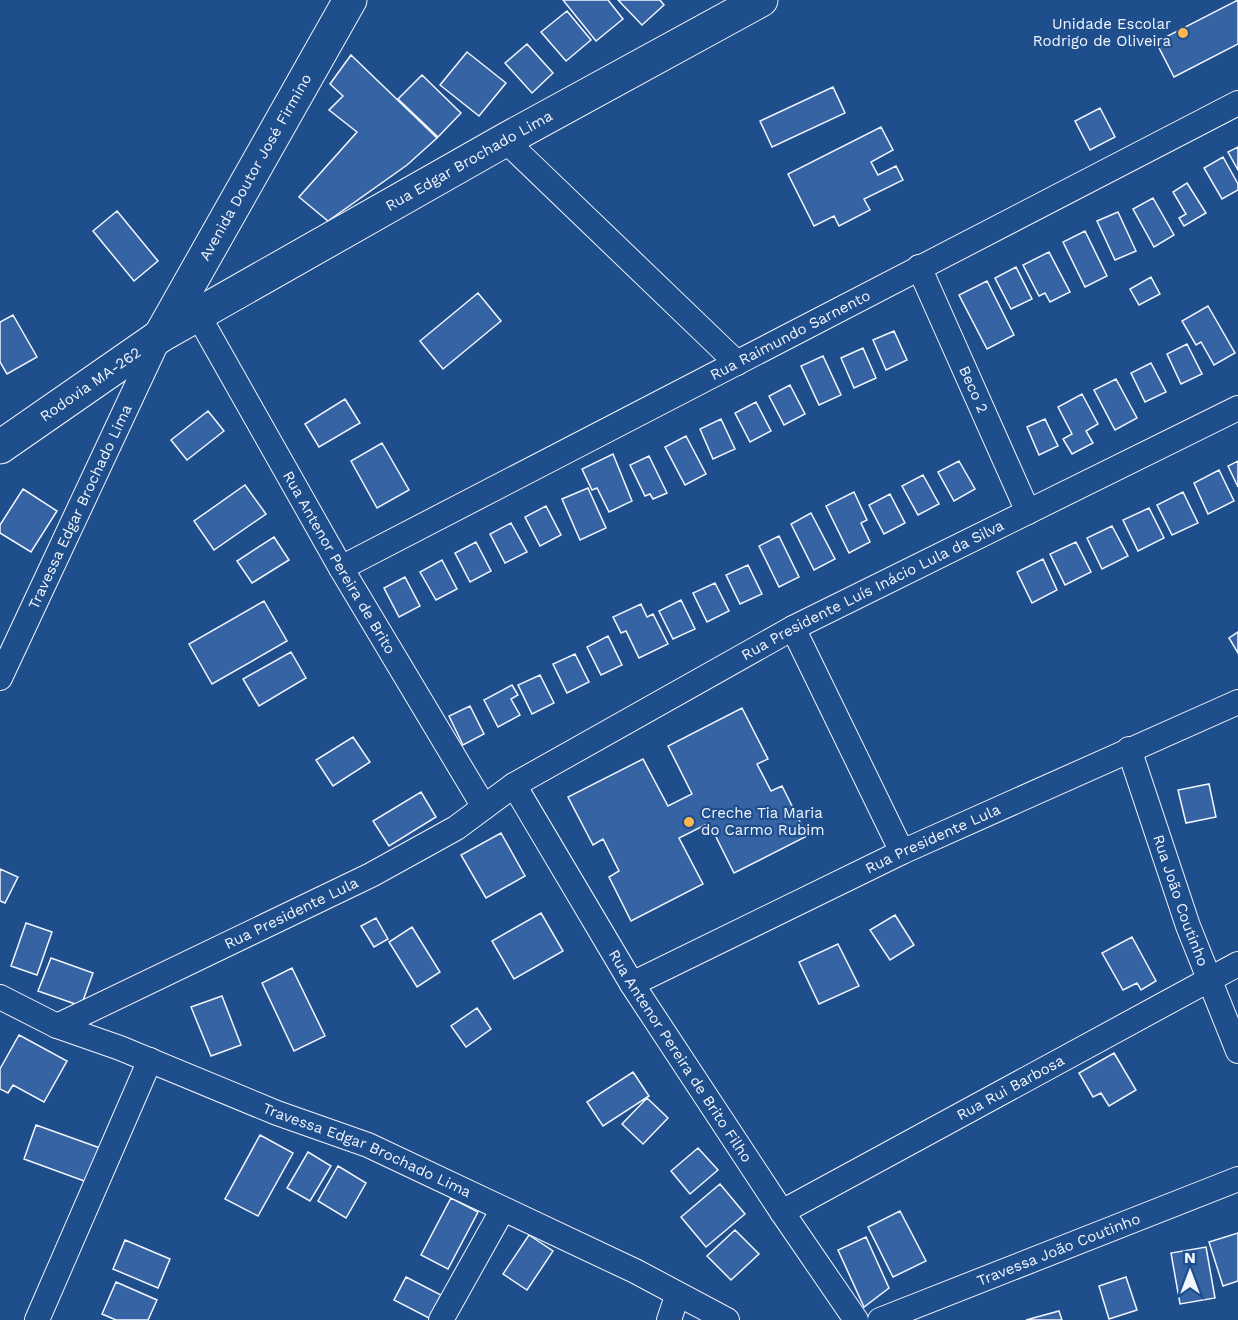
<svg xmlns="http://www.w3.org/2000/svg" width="1238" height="1320" font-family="'Work Sans',sans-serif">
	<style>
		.building { fill: #3563a3; stroke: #f2f6ff; stroke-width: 1.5 }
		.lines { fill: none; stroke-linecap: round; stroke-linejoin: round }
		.street-casing { stroke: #f2f6ff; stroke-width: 26 }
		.secondary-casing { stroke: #f2f6ff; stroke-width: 35 }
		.primary-casing { stroke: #f2f6ff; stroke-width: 35 }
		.street { stroke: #1f4e8c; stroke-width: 24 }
		.secondary { stroke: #1f4e8c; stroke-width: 33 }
		.primary { stroke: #1f4e8c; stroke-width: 33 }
		.poi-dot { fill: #ffb74d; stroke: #1f4e8c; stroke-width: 2 }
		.labels { text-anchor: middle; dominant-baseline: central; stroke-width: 4.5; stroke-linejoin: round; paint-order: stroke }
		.poi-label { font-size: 15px; fill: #f2f6ff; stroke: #1f4e8c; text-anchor: end }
		.street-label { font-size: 15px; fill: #f2f6ff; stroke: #1f4e8c }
	</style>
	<rect width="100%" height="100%" fill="#1f4e8c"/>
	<path class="building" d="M563 0H608L623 19 596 41Z
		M618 0H660L664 5 642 25Z
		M1238 0V44L1174 77 1156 42Z
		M567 11 591 40 566 61 541 32Z
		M527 44 553 73 532 93 505 63Z
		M467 52 506 83 479 116 440 85Z
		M351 55 437 138 407 165 328 221 299 197 357 132 329 110 343 96 330 84Z
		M422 75 461 113 438 137 398 99Z
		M833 87 845 113 772 147 760 121Z
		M1100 108 1115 137 1090 150 1075 121Z
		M881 127 893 150 871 162 878 175 896 166 903 180 864 199 870 210 839 226 834 216 814 226 788 174Z
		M1238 147V170L1228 152Z
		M1223 157 1238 184V190L1222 199 1204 168Z
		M1187 183 1206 213 1184 226 1179 218 1186 214 1173 192Z
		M1153 198 1174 235 1154 247 1133 209Z
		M117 211 158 261 134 281 93 231Z
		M1118 212 1136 251 1115 260 1097 221Z
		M1085 231 1107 276 1085 287 1063 242Z
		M1049 252 1070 292 1050 302 1045 293 1039 296 1023 265Z
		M1016 267 1032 299 1011 309 995 278Z
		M1151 277 1160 294 1139 305 1130 289Z
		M987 281 1014 335 987 349 959 295Z
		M478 293 501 321 443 369 420 341Z
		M1208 306 1235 353 1214 365 1201 342 1196 345 1182 321Z
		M13 315 37 357 7 374 0 362V322Z
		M894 331 907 360 886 370 873 340Z
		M1187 344 1202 374 1181 384 1167 354Z
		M863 348 876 378 854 388 841 358Z
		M823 356 841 395 819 405 801 366Z
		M1151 363 1166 392 1145 402 1131 373Z
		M1116 379 1137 418 1115 430 1094 390Z
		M790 385 805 414 784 425 769 396Z
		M1082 394 1098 424 1086 431 1093 443 1072 454 1063 439 1072 434 1058 407Z
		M345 399 360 423 319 447 305 424Z
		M756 402 771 431 750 442 735 413Z
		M208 411 224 431 187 460 171 440Z
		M721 419 735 449 713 459 700 429Z
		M1045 419 1058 446 1039 455 1027 427Z
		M686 436 706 474 685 485 665 447Z
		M382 443 409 490 377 508 351 461Z
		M613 454 632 501 609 512 597 488 592 490 582 469Z
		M649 456 667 493 653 499 650 494 645 496 630 465Z
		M959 461 975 489 954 501 938 472Z
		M1238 461V487L1228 466Z
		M1219 470 1234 501 1208 514 1194 483Z
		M923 475 939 504 918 515 902 486Z
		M245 485 266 514 214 550 194 521Z
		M588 488 606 528 580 540 562 499Z
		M23 489 57 511 31 552 0 533V525Z
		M854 492 867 520 861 523 870 542 849 553 826 506Z
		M1183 492 1198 523 1172 535 1157 505Z
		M890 494 905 523 884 534 869 505Z
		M546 506 561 535 540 546 525 517Z
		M1149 508 1164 538 1138 551 1123 520Z
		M811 513 835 559 814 570 791 524Z
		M511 523 527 552 505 563 490 534Z
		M1112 526 1128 556 1102 569 1087 538Z
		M779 536 799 577 779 587 759 546Z
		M274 537 289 560 252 583 237 561Z
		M476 542 491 571 470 582 455 553Z
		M1076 542 1091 572 1065 585 1050 554Z
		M1043 559 1057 590 1032 603 1017 572Z
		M442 560 457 589 436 600 420 572Z
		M748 565 762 594 740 604 726 575Z
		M405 577 420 606 399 617 384 588Z
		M715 583 729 611 707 622 693 593Z
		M681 600 695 629 673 639 659 611Z
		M264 601 287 641 212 684 189 644Z
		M641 604 647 617 653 614 668 644 639 658 626 631 621 633 613 617Z
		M1238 632V653L1229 638Z
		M608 636 622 665 601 675 587 647Z
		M291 652 306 678 259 706 243 679Z
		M575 654 589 682 567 693 553 664Z
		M540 675 554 703 532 714 518 685Z
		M512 685 518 695 511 699 520 715 498 727 484 700Z
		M470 706 484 734 463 745 449 716Z
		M742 708 768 759 757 764 771 791 782 786 807 836 734 873 709 823 679 838 703 884 631 921 609 877 619 871 603 839 593 845 568 797 643 759 668 806 692 794 668 746Z
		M353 737 370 762 333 786 316 760Z
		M1209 784 1216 817 1186 823 1178 790Z
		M421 792 436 817 389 846 373 821Z
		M501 833 525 876 486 898 461 855Z
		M0 869 18 877 5 903 0 901Z
		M541 913 563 951 514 979 492 941Z
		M895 915 914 945 890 960 870 930Z
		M376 918 388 939 374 947 361 926Z
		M26 923 52 932 37 975 11 966Z
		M412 927 440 972 417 987 389 942Z
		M1132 937 1156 981 1141 990 1137 983 1123 990 1102 953Z
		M838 944 859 986 819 1004 799 962Z
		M51 958 93 973 81 1006 38 991Z
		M292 968 325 1036 294 1051 262 983Z
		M222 996 241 1045 211 1056 191 1007Z
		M477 1008 491 1029 466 1047 451 1026Z
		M19 1035 67 1061 44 1102 13 1085 8 1093 0 1089V1069Z
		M1114 1053 1136 1090 1109 1106 1101 1093 1093 1097 1079 1073Z
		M633 1072 649 1096 603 1126 587 1102Z
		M647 1098 668 1118 643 1144 622 1124Z
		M36 1125 100 1148 87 1182 24 1159Z
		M260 1135 293 1153 258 1216 225 1199Z
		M698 1148 718 1170 690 1194 671 1171Z
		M308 1152 331 1166 310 1201 287 1188Z
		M338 1166 366 1183 346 1218 318 1201Z
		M720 1184 745 1214 706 1247 681 1217Z
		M451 1198 478 1212 448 1269 421 1255Z
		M900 1211 926 1261 893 1277 868 1227Z
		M735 1230 759 1254 731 1280 707 1256Z
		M1238 1233V1281L1223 1286 1209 1242Z
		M529 1235 553 1251 527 1290 503 1274Z
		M866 1237 889 1288 864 1307 838 1250Z
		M125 1240 170 1259 158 1288 113 1269Z
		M1206 1247 1215 1298 1180 1304 1171 1253Z
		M406 1277 441 1295 429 1318 394 1300Z
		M1126 1277 1137 1310 1109 1319 1099 1286Z
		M116 1282 157 1300 148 1320H116L102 1314Z
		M1059 1311 1062 1320H1026Z"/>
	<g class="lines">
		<g class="street-casing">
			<g id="street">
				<path d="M505 140 737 363"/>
				<path id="s1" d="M919 267 1028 512"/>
				<path id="s2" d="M198 315 341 568 484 807"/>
				<path id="s3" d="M341 568 1238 103"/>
				<path d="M793 628 902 852"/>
				<path id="s4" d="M0 678 160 336"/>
				<path id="s5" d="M1129 749 1188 926 1238 1051"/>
				<path id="s6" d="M514 785 632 984 782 1212 856 1320"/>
				<path id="s7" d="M632 984 902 852 1238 702"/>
				<path id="s8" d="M0 997 57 1026 120 1048 277 1113 368 1145 635 1271 727 1320"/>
				<path id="s9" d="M57 1026 371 875 456 828 514 785 793 628 1238 408"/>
				<path id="s10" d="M782 1212 1238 964"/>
				<path d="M37 1320 150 1060"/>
				<path d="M441 1320 503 1209"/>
				<path d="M669 1320 677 1296"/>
				<path id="s11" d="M880 1320 1238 1179"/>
			</g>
		</g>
		<g class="secondary-casing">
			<g id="secondary">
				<path id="s12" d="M160 336 350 0"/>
			</g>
		</g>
		<g class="primary-casing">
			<g id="primary">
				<path id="s13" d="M0 447 160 336 505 140 761 0"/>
			</g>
		</g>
		<use href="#street" class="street"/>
		<use href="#secondary" class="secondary"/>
		<use href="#primary" class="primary"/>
	</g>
	<g class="poi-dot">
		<circle cx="1183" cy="33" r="6"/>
		<circle cx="689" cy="822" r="6"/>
	</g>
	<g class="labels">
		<g class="poi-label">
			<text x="1171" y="24">Unidade Escolar<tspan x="1171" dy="17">Rodrigo de Oliveira</tspan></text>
			<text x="701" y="813" text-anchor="start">Creche Tia Maria<tspan x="701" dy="17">do Carmo Rubim</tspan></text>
		</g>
		<g class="street-label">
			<text stroke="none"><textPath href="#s13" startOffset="550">Rua Edgar Brochado Lima</textPath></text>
			<text stroke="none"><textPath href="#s12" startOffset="194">Avenida Doutor José Firmino</textPath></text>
			<text stroke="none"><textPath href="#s3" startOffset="506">Rua Raimundo Sarnento</textPath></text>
			<text stroke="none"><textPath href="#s13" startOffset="110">Rodovia MA-262</textPath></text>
			<text stroke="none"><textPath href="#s1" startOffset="134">Beco 2</textPath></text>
			<text stroke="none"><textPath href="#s4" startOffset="189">Travessa Edgar Brochado Lima</textPath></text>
			<text stroke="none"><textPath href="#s2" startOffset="285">Rua Antenor Pereira de Brito</textPath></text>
			<text stroke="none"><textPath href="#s9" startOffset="926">Rua Presidente Luís Inácio Lula da Silva</textPath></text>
			<text stroke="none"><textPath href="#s7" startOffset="334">Rua Presidente Lula</textPath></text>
			<text stroke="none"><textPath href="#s5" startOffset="160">Rua João Coutinho</textPath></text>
			<text stroke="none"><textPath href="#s9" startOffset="260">Rua Presidente Lula</textPath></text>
			<text stroke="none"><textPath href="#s6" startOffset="318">Rua Antenor Pereira de Brito Filho</textPath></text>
			<text stroke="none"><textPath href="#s10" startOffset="260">Rua Rui Barbosa</textPath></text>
			<text stroke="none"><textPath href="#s8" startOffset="398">Travessa Edgar Brochado Lima</textPath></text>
			<text stroke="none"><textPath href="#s11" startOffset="192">Travessa João Coutinho</textPath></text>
		</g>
	</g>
	<g transform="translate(1190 1272)" stroke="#1f4e8c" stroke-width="4.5" paint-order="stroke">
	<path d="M0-4.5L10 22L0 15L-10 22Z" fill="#f2f6ff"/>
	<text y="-9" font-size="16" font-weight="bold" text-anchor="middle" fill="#f2f6ff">N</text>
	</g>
</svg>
